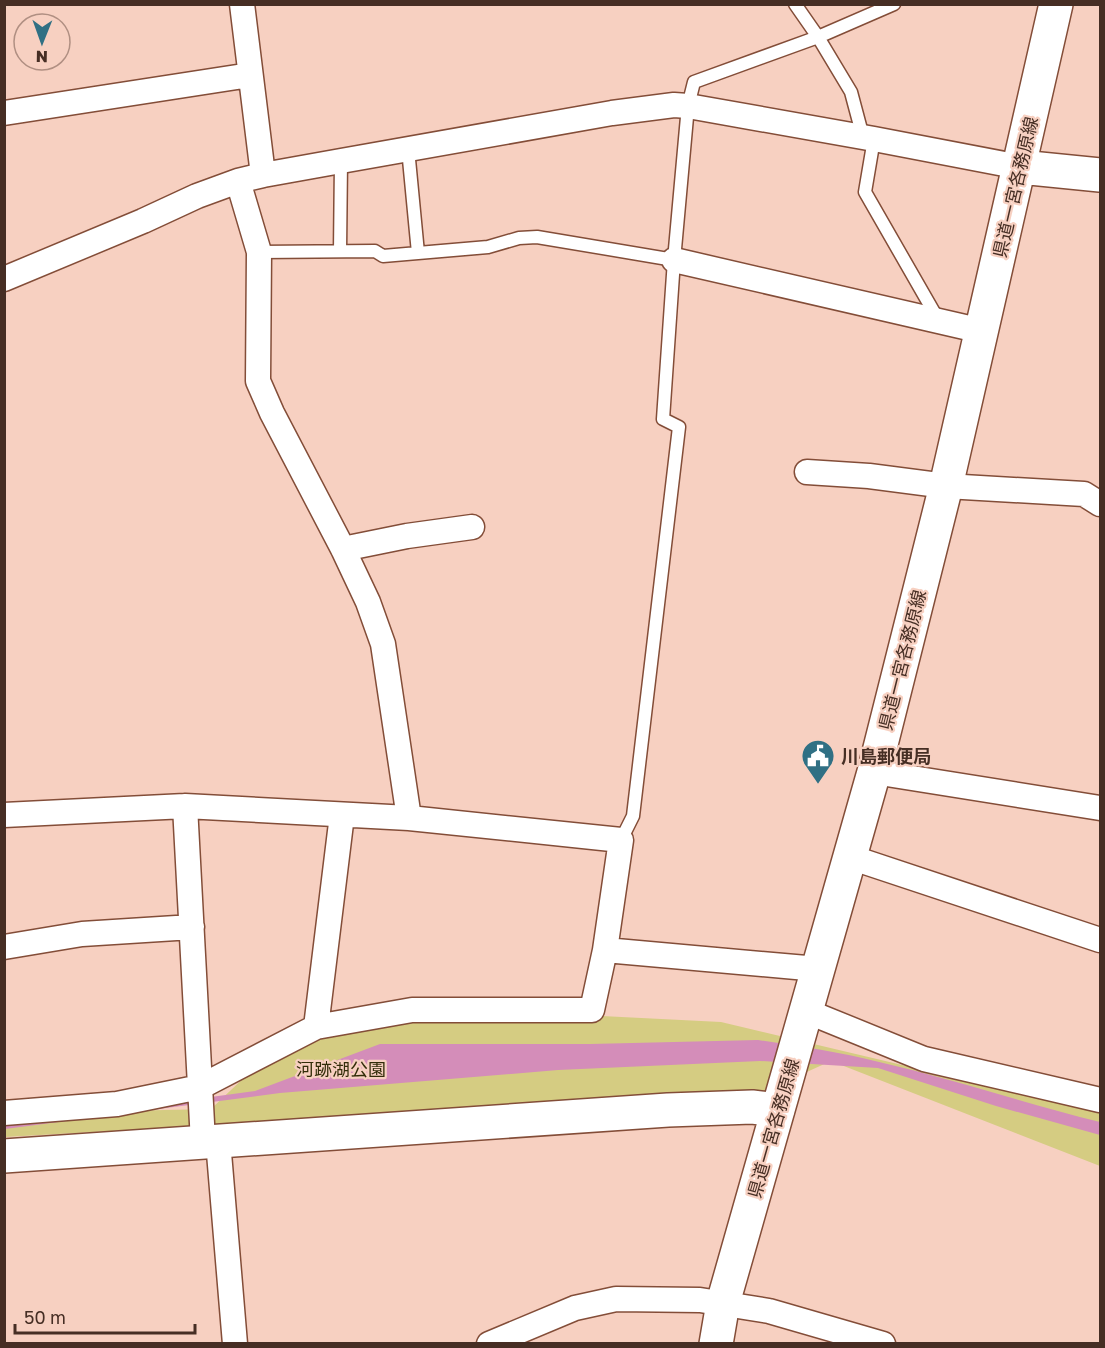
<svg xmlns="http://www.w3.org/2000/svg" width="1105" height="1348" font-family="'Golos Text','Noto Sans JP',sans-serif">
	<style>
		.green { fill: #d5cc82 }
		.water { fill: #d48db9 }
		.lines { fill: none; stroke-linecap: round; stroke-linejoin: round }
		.lane-casing { stroke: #834d38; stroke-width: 15 }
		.street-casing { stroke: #834d38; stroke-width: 27 }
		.secondary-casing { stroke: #834d38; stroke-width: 36 }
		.lane { stroke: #fff; stroke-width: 12 }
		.street { stroke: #fff; stroke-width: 24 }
		.secondary { stroke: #fff; stroke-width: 33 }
		.labels { text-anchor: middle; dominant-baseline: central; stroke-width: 4.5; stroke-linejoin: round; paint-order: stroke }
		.street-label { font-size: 18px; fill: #462e24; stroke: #f7d0c1 }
		.poi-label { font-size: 18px; font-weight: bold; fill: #462e24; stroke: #f7d0c1; text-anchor: start }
		.park-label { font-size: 18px; fill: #322d09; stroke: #f7d0c1 }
	</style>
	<rect width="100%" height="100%" fill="#f7d0c1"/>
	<path class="green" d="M502 1011 721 1022 1100 1112V1166L831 1061 758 1094 5 1137 4 1115 73 1112 211 1109 306 1019Z"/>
	<path class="water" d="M758 1040C799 1046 839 1052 879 1062 954 1079 1026 1104 1100 1122V1135L996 1106 878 1068 760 1061 558 1070 280 1093 5 1129 4 1119 108 1111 255 1091 380 1044H590Z"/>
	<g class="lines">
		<g class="lane-casing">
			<path id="lane" d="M795 4 818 37 851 92 863 137
				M874 139 865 192 939 321
				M408 149 418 253
				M340 251 341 161
				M259 252 375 251 383 256 488 247 519 238 537 237 674 260
				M621 840 633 816 679 427 663 419 674 260 688 106 694 82 818 37 894 4"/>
		</g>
		<g class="street-casing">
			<path id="street" d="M242 4 263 175
				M4 113 250 75
				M238 181 259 252 258 381 272 413 343 549 368 602 383 644 409 818
				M674 260 982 331
				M4 279 143 221 197 196 238 181 263 175 341 161 612 113 674 105 688 106 874 139 1020 167
				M807 472 869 476 946 486 1084 494 1100 504
				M343 549 407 536 472 527
				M874 772 1100 808
				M185 806 203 1142
				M4 815 185 806 409 818 621 840 605 950 818 969
				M850 857 1100 940
				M4 947 82 934 192 927
				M806 1011 924 1059 1100 1100
				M316 1027 342 815
				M4 1113 117 1104 200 1087 316 1027 412 1010H592L605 950
				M218 1141 235 1344
				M489 1344 575 1308 616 1299 700 1300 769 1311 883 1344"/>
		</g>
		<g class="secondary-casing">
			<path id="secondary" d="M1020 167 1100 175
				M4 1156 668 1110 752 1107 778 1110
				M716 1344 723 1303 874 772 946 486 1056 4"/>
		</g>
		<use href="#lane" class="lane"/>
		<use href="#street" class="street"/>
		<use href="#secondary" class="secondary"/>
	</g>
	<defs>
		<g id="civic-pin" transform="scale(1.725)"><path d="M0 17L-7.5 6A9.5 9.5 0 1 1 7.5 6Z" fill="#307084" stroke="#f7d0c1"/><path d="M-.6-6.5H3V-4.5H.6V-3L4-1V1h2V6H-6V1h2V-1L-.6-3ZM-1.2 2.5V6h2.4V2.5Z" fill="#fff"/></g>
	</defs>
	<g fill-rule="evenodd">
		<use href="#civic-pin" x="818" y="756"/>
	</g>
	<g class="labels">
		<g class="street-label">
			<text transform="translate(1015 187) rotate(-77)">県道一宮各務原線</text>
			<text transform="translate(902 660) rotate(-76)">県道一宮各務原線</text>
			<text transform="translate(773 1128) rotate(-74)">県道一宮各務原線</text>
		</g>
		<g class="poi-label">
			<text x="841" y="756">川島郵便局</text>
		</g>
		<g class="park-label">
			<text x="341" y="1069">河跡湖公園</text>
		</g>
	</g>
	<rect width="1105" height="1348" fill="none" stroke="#462e24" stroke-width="12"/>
	<g transform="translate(42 42) rotate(181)"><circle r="28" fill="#f7d0c1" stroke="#b08f82" stroke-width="1.5"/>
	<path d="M0-4.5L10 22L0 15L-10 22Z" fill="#307084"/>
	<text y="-9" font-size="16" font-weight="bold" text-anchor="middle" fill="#462e24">N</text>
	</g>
	<path d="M15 1324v9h180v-9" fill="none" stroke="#462e24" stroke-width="3"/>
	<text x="24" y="1324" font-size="18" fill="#462e24" stroke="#f7d0c1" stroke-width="4.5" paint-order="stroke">50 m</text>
</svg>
